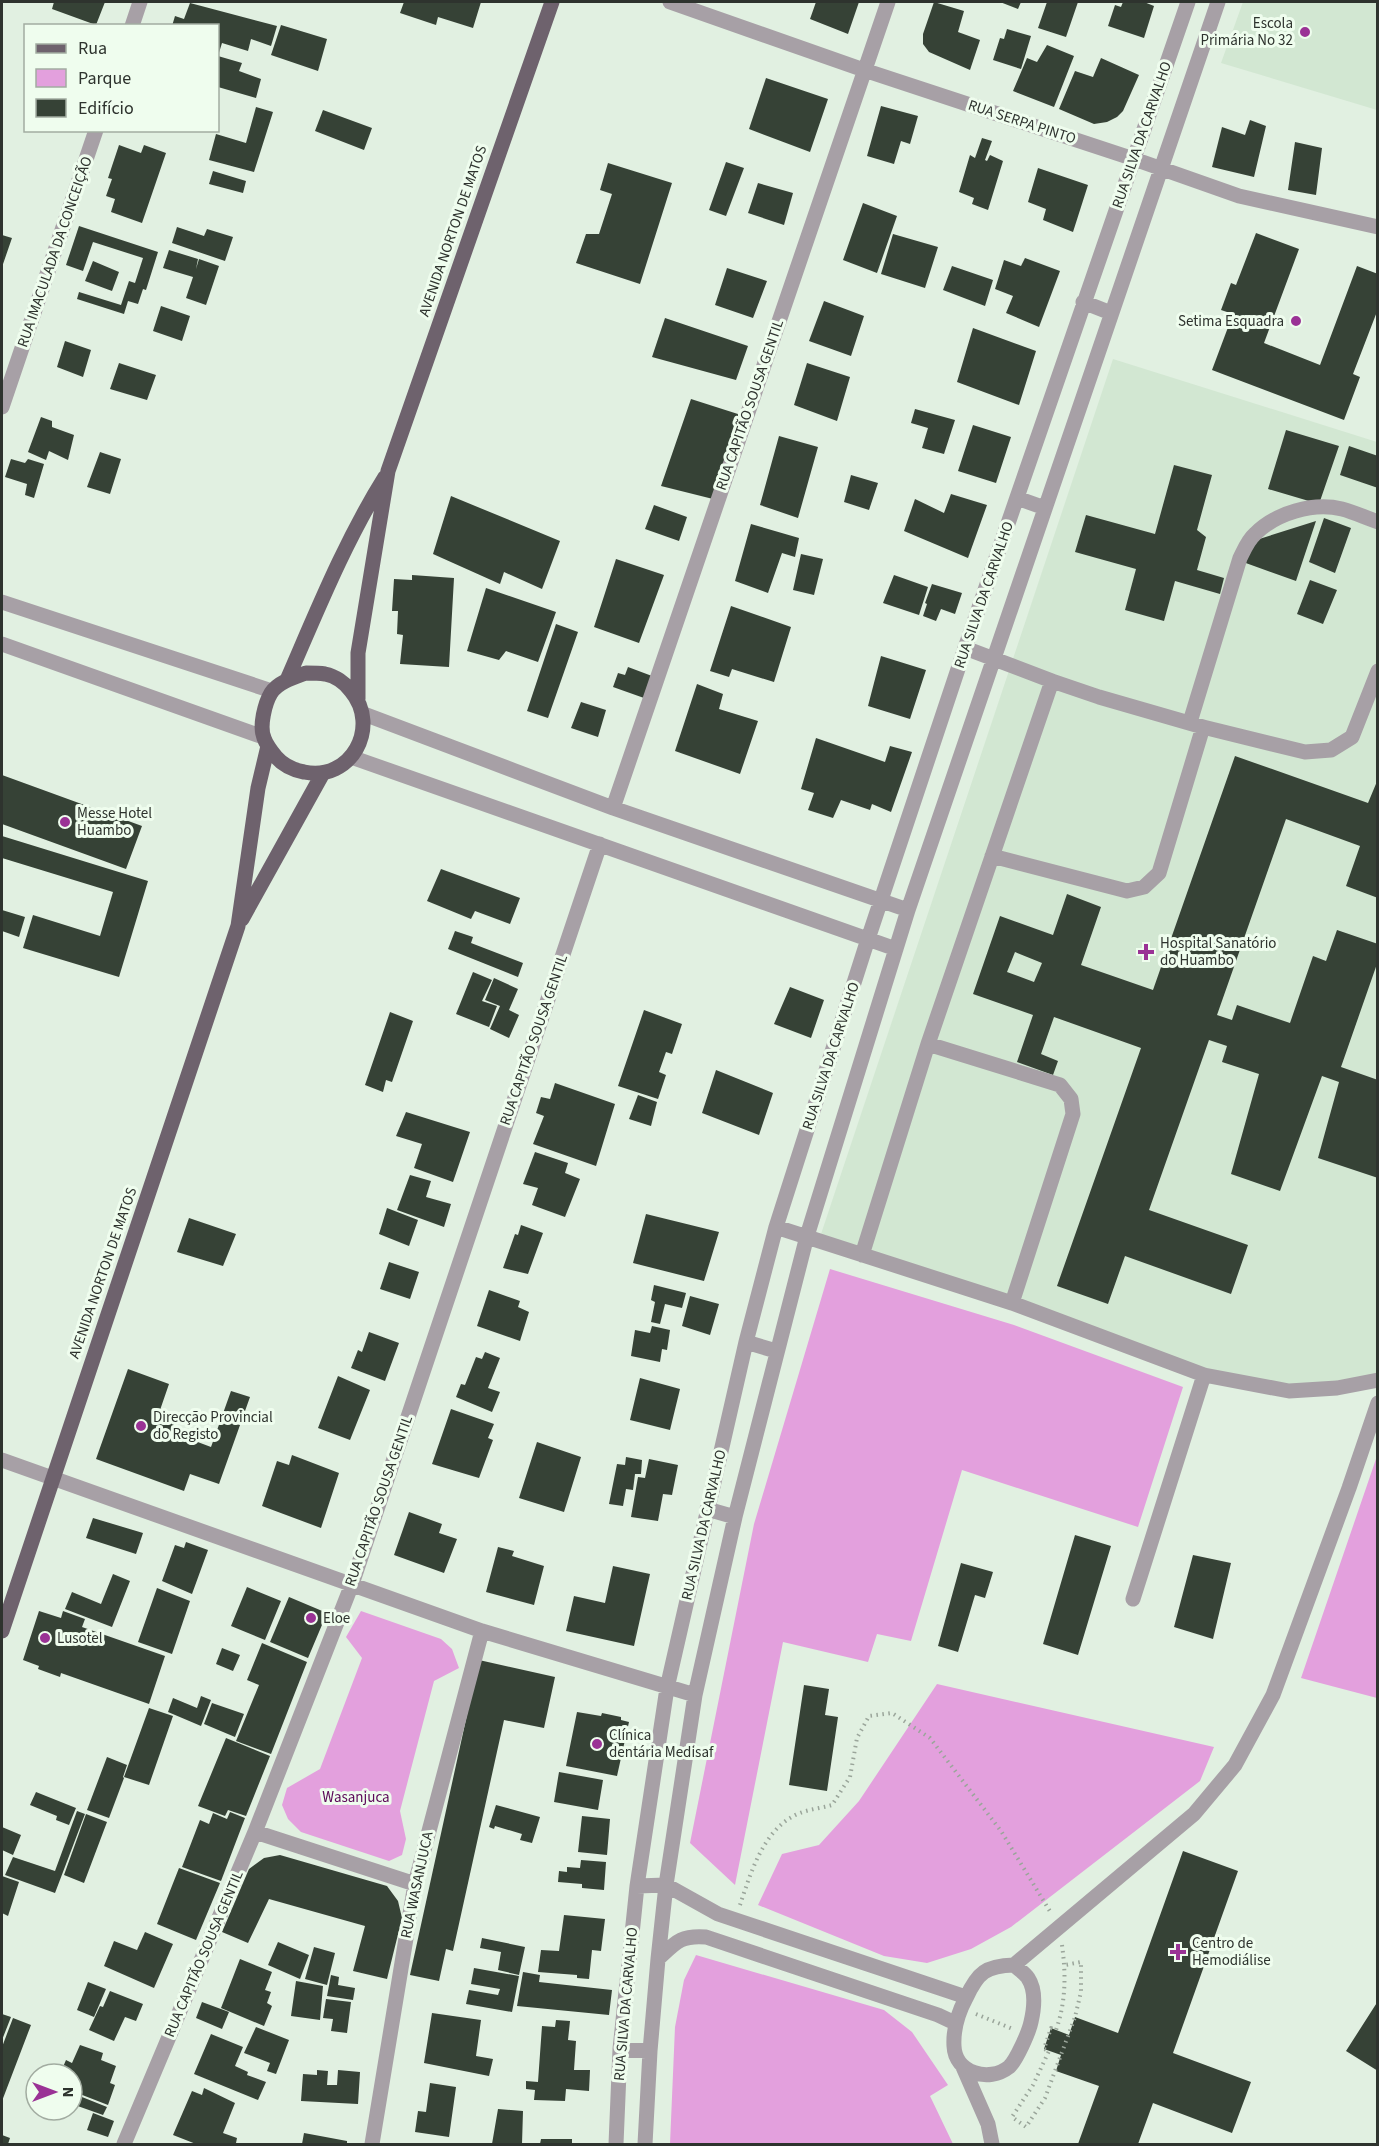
<svg xmlns="http://www.w3.org/2000/svg" width="1379" height="2146" font-family="'Source Sans 3',sans-serif">
	<style>
		.built { fill: #d2e7d2 }
		.green { fill: #e3a0dd }
		.building { fill: #364236; fill-rule: evenodd }
		.lines { fill: none; stroke-linecap: round; stroke-linejoin: round }
		.path { stroke: #9aa59a; stroke-width: 4; stroke-dasharray: 1.5 4.5; stroke-linecap: butt }
		.minor { stroke: #a7a0a6; stroke-width: 15 }
		.major { stroke: #6e626d; stroke-width: 15 }
		.poi-dot { fill: #9a3295; stroke: #effdee; stroke-width: 2 }
		.labels { text-anchor: middle; dominant-baseline: central; stroke-width: 6; stroke-linejoin: round; paint-order: stroke }
		.poi-label { font-size: 15px; fill: #2e332e; stroke: #effdee; text-anchor: start }
		.street-label { font-size: 15px; fill: #2e332e; stroke: #effdee }
		.park-label { font-size: 15px; fill: #5b0858; stroke: #effdee }
	</style>
	<rect width="100%" height="100%" fill="#e1f0e1"/>
	<path class="built" d="M1243 2H1377V110L1221 63Z
		M1113 359 1377 442V1380L1289 1391 1204 1375 819 1240Z"/>
	<path class="green" d="M830 1269 1014 1325 1183 1387 1138 1527 962 1470 911 1641 877 1634 868 1662 783 1642 735 1885 690 1843 754 1524Z
		M1377 1456 1378 1698H1377L1301 1678Z
		M361 1611 441 1639 452 1649 459 1668 434 1681 400 1811 406 1839 402 1855 389 1861 301 1832 288 1819 282 1805 287 1788 320 1769 362 1658 346 1637Z
		M937 1684 1214 1747 1200 1781 1011 1927 971 1949 927 1963 884 1956 758 1905 782 1854 819 1845 859 1801Z
		M696 1955 884 2010 912 2032 948 2085 930 2096 953 2144H670L675 2027 684 1980Z"/>
	<path class="building" d="M54 2H105L96 25 52 9Z
		M404 2H481L473 28 438 17 436 25 400 13Z
		M816 2H859L848 34 810 19Z
		M934 2 964 11 958 32 980 40 970 70 929 52 923 44V34Z
		M1000 2H1021L1018 9Z
		M1047 2H1078L1066 37 1038 28Z
		M1123 2H1144L1154 6 1144 38 1108 26 1115 5 1121 7Z
		M190 3 277 26 271 46 251 39 248 51 222 43 218 56 242 63 239 71 261 79 256 98 218 87V26H172L175 16 184 19Z
		M281 25 327 39 318 71 271 55Z
		M1007 29 1031 36 1021 69 993 60 1000 38 1004 39Z
		M1047 45 1074 56 1054 107 1013 91 1027 58 1037 62Z
		M1101 58 1139 75 1123 111 1117 117 1107 122 1094 124 1059 109 1075 71 1093 77Z
		M766 78 828 99 810 152 749 129Z
		M881 106 918 116 910 144 901 141 894 164 867 156Z
		M256 107 273 112 254 172 209 160 216 134 246 143Z
		M323 110 372 128 364 150 315 131Z
		M1250 120 1266 126 1254 177 1212 167 1222 127 1245 135Z
		M982 138 992 141 985 160 987 161 990 155 1003 161 988 210 972 204 974 198 959 192 970 155 975 158Z
		M1295 142 1322 148 1316 195 1288 190Z
		M119 145 141 153 144 145 166 153 142 223 111 212 115 199 106 196 112 179 108 178Z
		M726 162 744 168 726 216 709 210Z
		M608 163 672 183 640 284 576 263 586 234H599L612 194 600 190Z
		M1038 168 1088 185 1073 232 1043 220 1046 209 1028 202Z
		M213 171 246 181 243 193 209 184Z
		M758 183 793 193 784 225 748 213Z
		M863 203 897 216 877 273 843 260Z
		M79 226 158 252 146 290 143 289 138 304 128 301 124 314 77 299 79 292 121 305 129 281 135 283 143 258 93 242 83 271 66 265Z
		M177 227 204 236 207 229 233 237 225 261 172 243Z
		M1256 233 1299 249 1264 343 1320 365 1357 266 1378 274V309L1353 374 1360 377 1344 420 1212 370 1233 314 1221 310 1231 283 1236 285Z
		M893 234 938 247 925 288 881 274Z
		M2 235 12 238 2 267Z
		M169 250 198 259 196 269 199 259 219 266 206 305 186 298 193 277 163 268Z
		M1025 258 1060 271 1039 327 1006 313 1013 296 995 289 1004 260 1021 266Z
		M93 261 119 272 112 291 85 281Z
		M952 266 993 280 985 306 943 290Z
		M727 268 767 281 753 318 715 305Z
		M824 301 864 316 851 356 809 341Z
		M161 306 190 316 182 341 153 331Z
		M665 318 748 346 736 380 652 357Z
		M973 328 1036 351 1019 405 957 382Z
		M65 341 91 350 83 377 57 367Z
		M119 363 156 375 147 400 110 389Z
		M807 363 850 377 837 421 794 405Z
		M691 399 741 415 713 499 661 486Z
		M915 409 955 420 944 454 922 448 928 428 911 423Z
		M41 417 52 421V427L74 435 68 460 49 451 46 460 28 452Z
		M973 425 1011 437 996 483 958 471Z
		M1286 430 1339 446 1319 504 1268 489Z
		M779 436 818 447 798 518 760 505Z
		M1349 446 1378 456V488L1340 475Z
		M100 452 121 459 110 494 87 487Z
		M11 459 25 463 28 459 44 464 34 498 25 495 27 484 5 477Z
		M1174 465 1212 475 1197 530 1206 537 1197 570 1224 578 1220 594 1175 581 1164 621 1125 610 1136 569 1075 552 1086 515 1155 534Z
		M851 475 878 483 869 510 844 502Z
		M951 494 987 505 968 558 904 531 915 499 944 513Z
		M451 496 560 541 542 589 504 572 500 584 433 554Z
		M654 505 687 517 679 541 645 529Z
		M1324 518 1351 528 1335 573 1309 562Z
		M1316 521 1296 581 1243 562 1253 541Z
		M751 524 799 538 795 557 782 553 768 593 735 581Z
		M801 554 823 559 814 595 793 590Z
		M616 559 664 575 639 643 594 627Z
		M412 575 454 578 449 667 400 664 403 635 397 634 398 611H392L394 579 412 580Z
		M894 575 928 587 919 615 883 603Z
		M1310 580 1337 590 1323 624 1297 614Z
		M932 584 962 593 955 614 941 609 936 621 923 616 927 604 925 603Z
		M486 588 556 612 538 662 506 651 499 660 467 651Z
		M731 606 791 627 774 682 732 669 729 677 710 671Z
		M556 624 578 632 548 718 527 711Z
		M881 656 926 670 910 719 868 706Z
		M628 667 652 676 644 698 613 687 618 673 625 675Z
		M697 684 723 694 719 709 758 721 740 774 675 751Z
		M581 702 606 710 598 737 571 728Z
		M816 738 885 762 890 746 912 752 891 812 872 804 870 810 841 800 833 818 808 810 814 793 801 789Z
		M1235 756 1368 803 1378 779V898L1346 886 1360 846 1286 819 1217 1015 1232 1020 1237 1005 1290 1023 1313 956 1326 961 1337 930 1378 944V961L1341 1067 1378 1080V1178L1318 1158 1339 1082 1322 1076 1280 1191 1231 1174 1259 1074 1222 1062 1227 1046 1209 1040 1149 1210 1248 1245 1231 1294 1125 1256 1108 1304 1057 1286 1141 1048 1054 1017 1041 1054 1058 1061 1053 1075 1017 1062 1033 1015 973 994 1000 916 1053 935 1067 894 1101 907 1081 965 1153 990ZM1015 952 1042 963 1034 982 1007 972Z
		M2 775 142 826 126 869 2 824Z
		M2 836 148 881 119 977 23 948 33 915 100 936 113 892 2 858Z
		M441 869 520 898 510 924 475 911 471 919 427 901Z
		M2 910 25 917 19 937 2 931Z
		M455 931 473 937 471 943 523 963 518 977 448 949Z
		M473 972 492 980 482 1001 497 1006 489 1027 456 1014Z
		M494 978 518 989 509 1010 519 1015 509 1038 490 1029 500 1006 485 1000Z
		M790 987 824 1000 811 1038 774 1024Z
		M644 1010 682 1024 672 1054 666 1052 659 1072 666 1075 658 1099 618 1086Z
		M390 1012 413 1021 392 1082 386 1080 383 1092 365 1085Z
		M716 1070 773 1093 759 1135 702 1113Z
		M555 1083 615 1104 596 1166 533 1144 544 1116 536 1113 541 1097 550 1099Z
		M638 1095 657 1102 651 1126 629 1119Z
		M406 1112 470 1132 453 1182 414 1168 422 1144 396 1136Z
		M535 1152 568 1163 565 1173 580 1179 565 1217 532 1205 538 1188 523 1184Z
		M410 1175 431 1181 426 1197 451 1204 444 1227 397 1210Z
		M387 1208 418 1220 409 1246 379 1234Z
		M646 1214 719 1232 704 1281 633 1263Z
		M189 1218 236 1234 223 1266 177 1252Z
		M521 1225 543 1233 528 1274 503 1268 515 1234 518 1235Z
		M389 1262 419 1272 410 1299 380 1289Z
		M654 1285 686 1293 682 1308 665 1304 660 1324 651 1322 655 1302 651 1300Z
		M489 1290 520 1301 518 1307 529 1312 520 1341 477 1326Z
		M690 1296 719 1304 710 1335 682 1326Z
		M652 1326 670 1330 667 1350 662 1349 660 1362 631 1356 635 1330 650 1333Z
		M369 1332 399 1343 385 1381 351 1368 358 1350 362 1352Z
		M485 1352 500 1358 488 1388 500 1392 492 1412 456 1397 461 1384 465 1385 476 1357 482 1359Z
		M128 1369 169 1384 159 1413 176 1419 171 1432 211 1447 231 1391 250 1397 219 1484 190 1474 184 1491 96 1459Z
		M338 1376 370 1390 350 1440 318 1428Z
		M640 1378 680 1389 670 1430 630 1420Z
		M451 1409 494 1424 488 1438 493 1440 479 1478 432 1464Z
		M537 1442 581 1457 564 1512 519 1498Z
		M292 1455 339 1473 321 1528 262 1506 277 1461 289 1465Z
		M626 1457 642 1460 641 1474H635L633 1490 626 1489 623 1506 609 1504 617 1464 625 1465Z
		M649 1459 678 1465 672 1495 663 1494 658 1521 631 1517 638 1477 645 1478Z
		M409 1512 442 1524 439 1533 457 1539 444 1573 394 1555Z
		M93 1518 143 1533 136 1554 86 1538Z
		M1075 1535 1111 1546 1078 1655 1043 1644Z
		M186 1542 208 1550 192 1594 162 1581 175 1545 184 1548Z
		M498 1547 514 1551 512 1556 544 1566 534 1605 486 1592Z
		M1193 1555 1231 1563 1213 1639 1174 1627Z
		M961 1563 993 1572 985 1598 975 1595 958 1652 938 1646Z
		M613 1566 650 1574 634 1646 566 1631 574 1596 605 1603Z
		M113 1574 130 1581 112 1627 65 1609 72 1592 101 1604Z
		M247 1587 281 1601 265 1640 231 1626Z
		M157 1588 190 1601 172 1654 138 1642Z
		M289 1597 327 1613 308 1658 270 1642Z
		M39 1611 61 1618 63 1611 85 1619 82 1627 165 1656 149 1704 61 1673 60 1677 38 1669 39 1666 23 1660Z
		M262 1643 307 1662 271 1754 236 1741 259 1685 247 1680Z
		M222 1648 240 1655 233 1671 216 1664Z
		M479 1660 555 1677 544 1728 504 1720 453 1951 446 1949 439 1981 410 1975Z
		M804 1685 829 1689 825 1715 838 1717 827 1791 789 1785Z
		M201 1696 211 1700 201 1726 168 1712 173 1698 197 1708Z
		M212 1703 244 1714 235 1737 204 1724Z
		M149 1708 173 1716 149 1785 124 1777Z
		M577 1712 601 1716 602 1713 621 1717V1720L629 1722 617 1776 566 1766Z
		M226 1738 270 1756 246 1816 228 1810 225 1816 198 1806Z
		M107 1757 127 1765 123 1777 124 1778 109 1818 87 1810Z
		M559 1772 603 1780 598 1810 554 1802Z
		M36 1792 76 1808 69 1825 56 1820 57 1816 30 1805Z
		M496 1805 540 1817 532 1843 520 1840 522 1834 495 1826 494 1829 489 1827Z
		M77 1811 85 1814 55 1893 5 1875 13 1857 55 1871Z
		M230 1812 245 1818 221 1881 182 1867 200 1820 209 1824 213 1813 227 1819Z
		M86 1814 107 1822 84 1883 64 1875Z
		M582 1816 610 1819 607 1855 578 1852Z
		M2 1827 21 1835 13 1855 2 1850Z
		M1183 1851 1238 1871 1173 2053 1251 2082 1232 2133 1153 2103 1138 2144H1078L1099 2086 1056 2071 1061 2055 1044 2049 1051 2028 1069 2035 1075 2017 1118 2033Z
		M280 1855 387 1886 398 1901 402 1918 387 1979 353 1971 365 1926 269 1899 248 1943 222 1932 249 1869 264 1858Z
		M581 1860 606 1862 604 1890 582 1888V1884L558 1882 559 1871 567 1872V1867L580 1868Z
		M179 1868 220 1883 196 1940 157 1924Z
		M2 1876 19 1882 8 1916 2 1913Z
		M564 1915 605 1919 601 1951 592 1950 589 1979 577 1978V1975L538 1972 541 1950 559 1951Z
		M145 1932 173 1944 154 1988 104 1966 114 1941 137 1950Z
		M482 1938 525 1947 519 1975 498 1970 501 1952 480 1948Z
		M278 1942 309 1955 300 1979 268 1965Z
		M314 1947 335 1953 327 1985 305 1979Z
		M240 1959 272 1972 265 1990 271 1992 267 2003 272 2006 264 2026 221 2008Z
		M474 1968 519 1976 512 2012 466 2004 469 1990 498 1995 500 1989 471 1984Z
		M523 1972 540 1975 539 1982 612 1990 609 2015 517 2006Z
		M331 1975 339 1977 338 1985 355 1988 353 2000 327 1996Z
		M296 1981 323 1986 320 2020 291 2016Z
		M88 1982 106 1989 94 2017 77 2010Z
		M110 1991 143 2004 136 2021 125 2017 114 2041 89 2030 100 2006 103 2007Z
		M326 1999 351 2002 347 2033 331 2031 333 2019 323 2018Z
		M1378 2001V2071L1346 2051Z
		M202 2002 229 2012 222 2029 196 2018Z
		M432 2013 481 2020 476 2056 493 2059 489 2076 424 2063Z
		M2 2014 11 2017 2 2040Z
		M13 2018 31 2025 2 2101V2047Z
		M556 2020 570 2021 568 2040 576 2041 574 2070H590L589 2091 566 2089 565 2101 534 2100 535 2090 526 2089V2081L538 2082 542 2026 555 2027Z
		M256 2027 289 2040 276 2074 267 2071 270 2063 244 2053Z
		M211 2034 243 2047 235 2066 248 2072 247 2075 266 2082 258 2100 194 2074Z
		M80 2045 103 2053 101 2060 116 2066 110 2083 115 2085 108 2105 72 2091V2074H60L66 2060 72 2063Z
		M317 2070 328 2071 327 2085H337L338 2070 360 2072 358 2104 301 2101 303 2074 317 2075Z
		M430 2083 456 2087 449 2137 415 2132 418 2111 426 2112Z
		M204 2088 235 2103 223 2133 237 2138 236 2143 240 2144H196L173 2135 192 2091 202 2095Z
		M72 2093 107 2107 103 2115 72 2104Z
		M498 2109 523 2111 522 2144H492Z
		M93 2113 114 2121 108 2137 87 2130Z
		M304 2133 347 2141V2144H302Z
		M2 2135 10 2138 8 2144H2Z
		M541 2139H572V2144H540Z"/>
	<g class="lines">
		<path class="path" d="M740 1905C751 1872 764 1827 800 1813 810 1809 822 1808 832 1805L850 1777 857 1738 869 1716 892 1713 930 1738 1001 1831 1051 1913
			M1062 1945C1066 1974 1066 2002 1056 2030L1051 2028 1044 2049 1049 2051 1033 2085 1012 2117 1026 2127 1045 2098 1075 2017 1081 1992V1962L1065 1965
			M976 2014 1013 2029"/>
		<path class="minor" d="M670 2 864 70 1134 159 1239 196 1378 227
			M132 26 140 2
			M1083 302 1111 313
			M2 407 96 130
			M1017 498 1045 508
			M2 602 272 691
			M2 644 263 737
			M965 648 1052 681
			M364 714 613 808 908 910
			M1190 722 1240 558C1244 550 1248 540 1255 534 1276 513 1313 502 1342 509 1354 512 1366 518 1378 522
			M351 757 896 949
			M613 808 888 2
			M992 856 1127 891 1144 887 1159 873 1203 727
			M928 1044 1060 1085 1071 1099 1073 1114 1012 1303
			M776 1227 1012 1303 1204 1375 1289 1391 1337 1388 1378 1380
			M862 1255 928 1044 1052 681 1099 697 1203 727 1305 752 1331 750 1352 737 1378 671
			M746 1342 776 1351
			M2 1460 482 1631 695 1695
			M707 1509 735 1517
			M1133 1599 1204 1375
			M255 1832 415 1884
			M637 1886 666 1885 718 1914 966 1997
			M658 1959C676 1942 681 1935 706 1937L938 2015 955 2023
			M1014 1965 1194 1814 1235 1765 1273 1695 1349 1488 1378 1403
			M1014 1965C1018 1969 1025 1973 1028 1978 1036 1990 1034 2009 1031 2022 1029 2032 1016 2061 1009 2067 989 2083 955 2073 954 2046 953 2028 958 2013 966 1998 978 1972 986 1966 1014 1965Z
			M620 2049 650 2051
			M963 2067 988 2124 992 2144
			M124 2144 255 1832 352 1584 600 844
			M372 2144 415 1884 482 1631
			M616 2144 620 2049 637 1886 667 1688 746 1342 776 1227 868 939 965 648 1188 2
			M645 2144 650 2051 658 1959 666 1885 695 1695 735 1517 807 1236 908 910 1218 2"/>
		<path class="major" d="M306 673C312 673 319 673 325 674 335 676 345 683 351 691 381 727 351 782 304 772 293 770 283 765 276 757 272 752 266 744 264 738 259 726 265 703 271 693 278 682 295 677 306 673Z
			M287 680C317 611 345 541 385 477
			M358 699V653L388 471 552 2
			M242 919 323 773
			M2 1631 238 926 258 788 268 746"/>
	</g>
	<g class="poi-dot">
		<circle cx="1305" cy="32" r="6"/>
		<circle cx="1296" cy="321" r="6"/>
		<circle cx="65" cy="822" r="6"/>
		<path d="M1143 943h6v6h6v6h-6v6h-6v-6h-6v-6h6z"/>
		<circle cx="141" cy="1426" r="6"/>
		<circle cx="311" cy="1618" r="6"/>
		<circle cx="45" cy="1638" r="6"/>
		<circle cx="597" cy="1744" r="6"/>
		<path d="M1175 1943h6v6h6v6h-6v6h-6v-6h-6v-6h6z"/>
	</g>
	<g class="labels">
		<g class="poi-label">
			<text x="1293" y="23" text-anchor="end">Escola<tspan x="1293" dy="17">Primária No 32</tspan></text>
			<text x="1284" y="321" text-anchor="end">Setima Esquadra</text>
			<text x="77" y="813">Messe Hotel<tspan x="77" dy="17">Huambo</tspan></text>
			<text x="1160" y="943">Hospital Sanatório<tspan x="1160" dy="17">do Huambo</tspan></text>
			<text x="153" y="1417">Direcção Provincial<tspan x="153" dy="17">do Registo</tspan></text>
			<text x="323" y="1618">Eloe</text>
			<text x="57" y="1638">Lusotel</text>
			<text x="609" y="1735">Clínica<tspan x="609" dy="17">dentária Medisaf</tspan></text>
			<text x="1192" y="1943">Centro de<tspan x="1192" dy="17">Hemodiálise</tspan></text>
		</g>
		<g class="street-label">
			<text transform="translate(1022 122) rotate(18)">RUA SERPA PINTO</text>
			<text transform="translate(1142 135) rotate(-71)">RUA SILVA DA CARVALHO</text>
			<text transform="translate(453 231) rotate(-71)">AVENIDA NORTON DE MATOS</text>
			<text transform="translate(55 252) rotate(-71)">RUA IMACULADA DA CONCEIÇÃO</text>
			<text transform="translate(750 405) rotate(-71)">RUA CAPITÃO SOUSA GENTIL</text>
			<text transform="translate(984 595) rotate(-71)">RUA SILVA DA CARVALHO</text>
			<text transform="translate(534 1040) rotate(-71)">RUA CAPITÃO SOUSA GENTIL</text>
			<text transform="translate(831 1056) rotate(-72)">RUA SILVA DA CARVALHO</text>
			<text transform="translate(103 1273) rotate(-71)">AVENIDA NORTON DE MATOS</text>
			<text transform="translate(379 1501) rotate(-71)">RUA CAPITÃO SOUSA GENTIL</text>
			<text transform="translate(704 1525) rotate(-77)">RUA SILVA DA CARVALHO</text>
			<text transform="translate(417 1885) rotate(-78)">RUA WASANJUCA</text>
			<text transform="translate(204 1954) rotate(-67)">RUA CAPITÃO SOUSA GENTIL</text>
			<text transform="translate(626 2004) rotate(-85)">RUA SILVA DA CARVALHO</text>
		</g>
		<g class="park-label">
			<text x="356" y="1797">Wasanjuca</text>
		</g>
	</g>
	<rect width="1379" height="2146" fill="none" stroke="#2e332e" stroke-width="6"/>
	<rect x="24" y="24" width="195" height="108" fill="#effdee" stroke="#a2aca1" stroke-width="1.5"/>
	<rect x="36" y="44" width="30" height="9" fill="#6e626d" stroke="#a2aca1" stroke-width="1.5"/>
	<text x="78" y="54" font-size="18" fill="#2e332e">Rua</text>
	<rect x="36" y="69" width="30" height="18" fill="#e3a0dd" stroke="#a2aca1" stroke-width="1.5"/>
	<text x="78" y="84" font-size="18" fill="#2e332e">Parque</text>
	<rect x="36" y="99" width="30" height="18" fill="#364236" stroke="#a2aca1" stroke-width="1.5"/>
	<text x="78" y="114" font-size="18" fill="#2e332e">Edifício</text>
	<g transform="translate(54 2092) rotate(90)"><circle r="28" fill="#effdee" stroke="#a2aca1" stroke-width="1.5"/>
	<path d="M0-4.5L10 22L0 15L-10 22Z" fill="#9a3295"/>
	<text y="-9" font-size="16" font-weight="bold" text-anchor="middle" fill="#2e332e">N</text>
	</g>
</svg>
